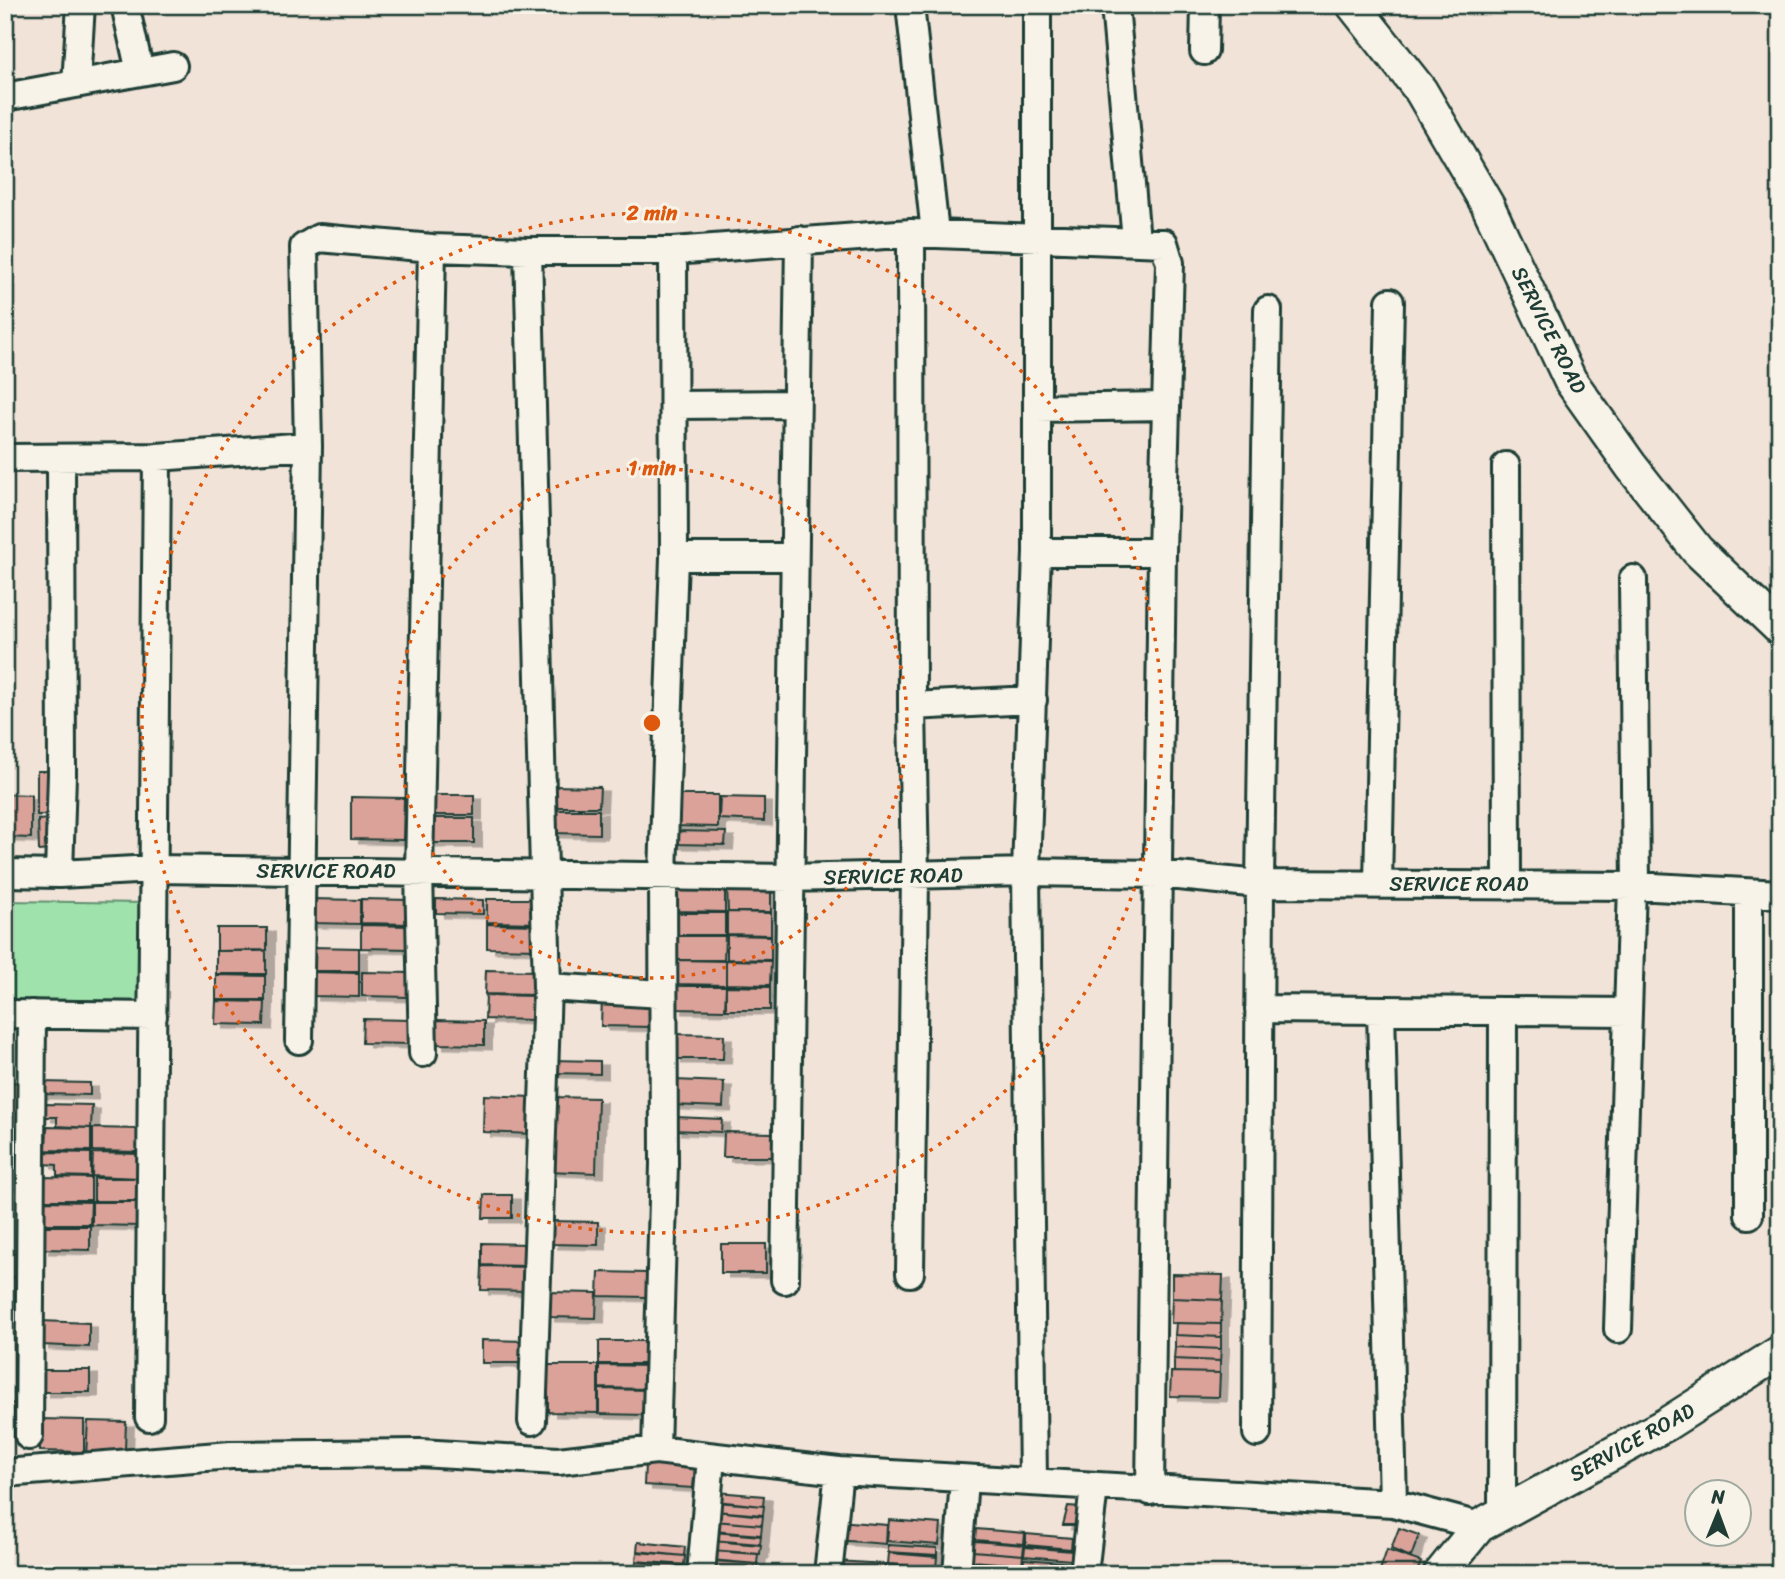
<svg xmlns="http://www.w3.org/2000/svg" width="1785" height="1579" font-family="Sriracha,sans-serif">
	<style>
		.green { fill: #a0e2ac; stroke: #609070; stroke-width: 2 }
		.building { fill: #dba29a; stroke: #1f3d34; stroke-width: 2; filter: url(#shadow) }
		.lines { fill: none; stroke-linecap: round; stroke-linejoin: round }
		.minor-casing { stroke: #1f3d34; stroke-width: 32 }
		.tertiary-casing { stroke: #1f3d34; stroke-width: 37 }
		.minor { stroke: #f7f3e8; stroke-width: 26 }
		.tertiary { stroke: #f7f3e8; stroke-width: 32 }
		.ring { fill: none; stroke: #de580e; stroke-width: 3.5; stroke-dasharray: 3.5 7 }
		.labels { text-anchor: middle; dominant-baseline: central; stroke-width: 6; stroke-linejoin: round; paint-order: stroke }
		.street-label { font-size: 21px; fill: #1f3d34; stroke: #f7f3e8 }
		.centre { fill: #de580e; stroke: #f7f3e8; stroke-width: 3.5 }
		.ring-label { font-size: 21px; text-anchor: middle; font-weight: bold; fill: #de580e; stroke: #f7f3e8; stroke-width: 6; stroke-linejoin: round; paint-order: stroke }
	</style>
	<defs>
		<filter id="shadow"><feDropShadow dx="8" dy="4.5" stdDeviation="0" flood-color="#0004"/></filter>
	</defs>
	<rect width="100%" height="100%" fill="#f1e3d8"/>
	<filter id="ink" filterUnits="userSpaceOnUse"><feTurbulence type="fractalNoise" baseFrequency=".0143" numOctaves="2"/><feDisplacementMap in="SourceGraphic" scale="14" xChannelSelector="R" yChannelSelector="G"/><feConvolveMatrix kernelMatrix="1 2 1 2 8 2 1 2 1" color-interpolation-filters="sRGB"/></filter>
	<g filter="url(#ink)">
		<path class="green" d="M5 901 147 903 145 1001 5 999Z"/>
		<path class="building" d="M37 771H52L51 815H37Z
			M552 786 600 787 599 807H551Z
			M5 794 31 795V838L5 837Z
			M426 795H474V815H426Z
			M672 795H718V827L671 826Z
			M351 797 404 798 403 840 351 839Z
			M720 797 764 798V821L719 819Z
			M550 810H599V834L550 833Z
			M424 818H474V843H424Z
			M49 819 50 850 39 851 38 820Z
			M674 831 726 832 725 845 673 844Z
			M675 886H725V912L675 911Z
			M727 886H771V912H728Z
			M311 899 360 900V924L310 923Z
			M361 899 411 900 410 924 361 923Z
			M436 899 483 900V914L436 913Z
			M487 899H537V923L487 922Z
			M727 912 771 913V935L727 934Z
			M676 913H725V935H676Z
			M487 924 537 925V949L487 948Z
			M361 925 411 926 410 949 361 948Z
			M217 928H267V950L217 951Z
			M727 935 771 936V960L727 959Z
			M677 936H725L724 960H677Z
			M311 947 359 948V971H311Z
			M216 951H266V974H216Z
			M676 960 726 961V985L676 984Z
			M726 960 771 961 770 985 726 984Z
			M486 970 536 971 535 995 485 994Z
			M311 972 359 973V997L311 996Z
			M362 972 410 973 409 997 362 996Z
			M216 975 265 976V1000H216Z
			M676 986H726L725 1010 675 1009Z
			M726 986 770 987V1010H726Z
			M486 995 535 996V1020L485 1019Z
			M602 998 653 999 652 1027 601 1026Z
			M216 1001 265 1002 264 1025 215 1024Z
			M363 1019 411 1020 410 1044 362 1043Z
			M437 1020 484 1021V1045L436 1044Z
			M674 1034 724 1035 723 1059H674Z
			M550 1060 600 1061V1074L550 1073Z
			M674 1080 724 1082 723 1107 672 1105Z
			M20 1082 21 1130H5V1083Z
			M40 1082 90 1083V1095L40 1094Z
			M484 1095 532 1097 531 1134 483 1132Z
			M550 1097 598 1098 596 1173 548 1171Z
			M44 1104 92 1105 91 1128 57 1126V1117H44Z
			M675 1117 722 1119 721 1132 674 1130Z
			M47 1127 91 1128V1151L46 1150Z
			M93 1128 141 1129 140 1152 93 1151Z
			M724 1132 773 1133V1157H723Z
			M44 1152 91 1153V1177L57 1176V1165L44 1164Z
			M93 1153 141 1154 140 1178 92 1176Z
			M44 1177 91 1178V1200H44Z
			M94 1178H140V1201H94Z
			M484 1195H512V1218H483Z
			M42 1201 91 1202 90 1224H42Z
			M92 1202H140V1226L92 1225Z
			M551 1221 598 1222V1245L550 1244Z
			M42 1226H90V1250L41 1249Z
			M482 1243 529 1244V1266L482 1265Z
			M721 1244H766V1273H721Z
			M5 1253 19 1254V1277H5Z
			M482 1266 530 1267V1291L481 1290Z
			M599 1272 647 1273 646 1297 598 1296Z
			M1172 1274 1223 1275 1222 1300 1172 1298Z
			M5 1278H18V1302H5Z
			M547 1292 597 1293 596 1318 547 1317Z
			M1172 1298 1222 1300 1221 1324 1171 1323Z
			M41 1321 89 1323V1347L41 1345Z
			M1176 1323 1221 1324V1337L1175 1335Z
			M1175 1335 1221 1337V1349L1175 1347Z
			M482 1340 529 1341 528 1363H482Z
			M599 1341H649L648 1364H599Z
			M1175 1347 1221 1349 1220 1361 1174 1359Z
			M1174 1359 1220 1361V1373L1174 1372Z
			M548 1365H598V1413L548 1412Z
			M599 1365 648 1366V1389L599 1388Z
			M42 1370H90V1392H42Z
			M1171 1372 1220 1373 1219 1397 1170 1396Z
			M599 1389 648 1390 647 1415 599 1414Z
			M5 1403 21 1404 20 1429H5Z
			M40 1419 84 1420V1452L40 1451Z
			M88 1421 126 1422 125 1450H103L102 1456H86Z
			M645 1464 695 1467 693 1488 644 1485Z
			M717 1492 764 1496 763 1506 716 1501Z
			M716 1502 764 1506 763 1515 715 1511Z
			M1068 1506 1081 1507 1076 1525H1063Z
			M715 1511 763 1516 762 1525 714 1521Z
			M889 1520 941 1524 939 1545 887 1541Z
			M714 1521 762 1525 761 1535 713 1531Z
			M838 1521 887 1525 886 1544 836 1540Z
			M1399 1528 1419 1535 1411 1557 1391 1549Z
			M976 1529 1025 1533 1024 1544 975 1540Z
			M713 1532 761 1536 760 1544 712 1540Z
			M1026 1534 1072 1538 1071 1549 1026 1545Z
			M712 1541 761 1545 760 1554 712 1550Z
			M974 1541 1024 1545 1023 1555 973 1551Z
			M638 1542 685 1547 684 1556 637 1551Z
			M888 1545 937 1548V1555L888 1552Z
			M1025 1547 1072 1551 1071 1560 1024 1556Z
			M1387 1550 1421 1562 1416 1574H1390L1380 1570Z
			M711 1551 758 1554 757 1564 711 1560Z
			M973 1551 1023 1555 1022 1565 972 1561Z
			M637 1552 685 1556 684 1565 636 1561Z
			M889 1553 937 1557 936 1568 888 1564Z
			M1024 1559 1071 1563 1070 1574 1023 1570Z
			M711 1561 758 1564V1573L710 1570Z
			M836 1561 885 1564V1574L835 1570Z
			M636 1562 684 1566 683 1574 635 1571Z
			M971 1562 1022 1566 1021 1574 970 1571Z
			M886 1564 936 1568 935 1574H885Z
			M835 1570 884 1574H835Z
			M709 1571 753 1574H709Z"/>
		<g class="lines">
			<g class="minor-casing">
				<path id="minor" d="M125 5 140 72
					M910 5 935 233
					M1115 5 1136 240
					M1204 51 1205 5
					M76 84 81 5
					M5 97 173 66
					M528 251 547 987 532 1421
					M674 405 796 404
					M1037 408 1166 406
					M5 458 157 457 308 446
					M1506 466 1507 884
					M1037 552H1162
					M674 557H793
					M1633 579 1636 886
					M912 706 1033 700
					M5 873 59 874 154 869 789 878 1026 872 1158 874 1260 884 1636 886 1780 894
					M59 874 62 774 61 458
					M1378 884 1390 302
					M547 987 663 994
					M1259 1009 1628 1012
					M1381 1010 1393 1503
					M5 1014 153 1016
					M299 1040 308 446 304 247 319 238 432 248 528 251H673L911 233 1164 243 1170 263 1162 552 1150 1491
					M423 1053 419 871 432 248
					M1749 1215V893
					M910 1273 915 876 912 706 911 233
					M785 1280 799 240
					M1618 1329 1632 886
					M149 1417 157 457
					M1257 1433 1260 884 1268 310
					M29 1436 32 1014
					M656 1450 664 1164 663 874 674 557 673 251
					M5 1473 231 1455 420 1453 558 1461 656 1450 839 1471 1393 1503 1479 1526
					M1033 1482 1026 872 1037 552V5
					M1502 1515 1503 1011
					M701 1574 711 1458
					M828 1574 839 1471
					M957 1574 964 1479
					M1084 1574 1094 1487"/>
			</g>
			<g class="tertiary-casing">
				<path id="tertiary" d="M1353 5 1421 91 1488 206 1570 380 1631 466 1697 550 1780 629
					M1440 1574 1479 1526 1665 1425 1780 1352"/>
			</g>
			<use href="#minor" class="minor"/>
			<use href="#tertiary" class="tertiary"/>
		</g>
	</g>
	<g class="ring">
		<circle cx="652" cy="723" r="255"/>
		<circle cx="652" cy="723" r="510"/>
	</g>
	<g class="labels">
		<g class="street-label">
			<text transform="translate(1549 330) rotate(63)">SERVICE ROAD</text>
			<text x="326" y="871">SERVICE ROAD</text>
			<text transform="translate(893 876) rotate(-1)">SERVICE ROAD</text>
			<text x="1459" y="884">SERVICE ROAD</text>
			<text transform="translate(1632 1442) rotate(-29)">SERVICE ROAD</text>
		</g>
	</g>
	<circle cx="652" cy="723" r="10" class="centre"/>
	<g class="ring-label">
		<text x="652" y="220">2 min</text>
		<text x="652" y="475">1 min</text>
	</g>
	<rect width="1785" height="1579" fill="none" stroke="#f7f3e8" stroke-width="28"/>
	<rect x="14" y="14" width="1757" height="1551" fill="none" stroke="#1f3d34" stroke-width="2.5" filter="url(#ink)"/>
	<g transform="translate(1718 1513) rotate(1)"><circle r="33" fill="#f7f3e8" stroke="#a1aaa0" stroke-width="2"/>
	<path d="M0-5L12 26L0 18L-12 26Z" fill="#1f3d34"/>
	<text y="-10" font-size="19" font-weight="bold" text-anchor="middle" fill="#1f3d34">N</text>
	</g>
</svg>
